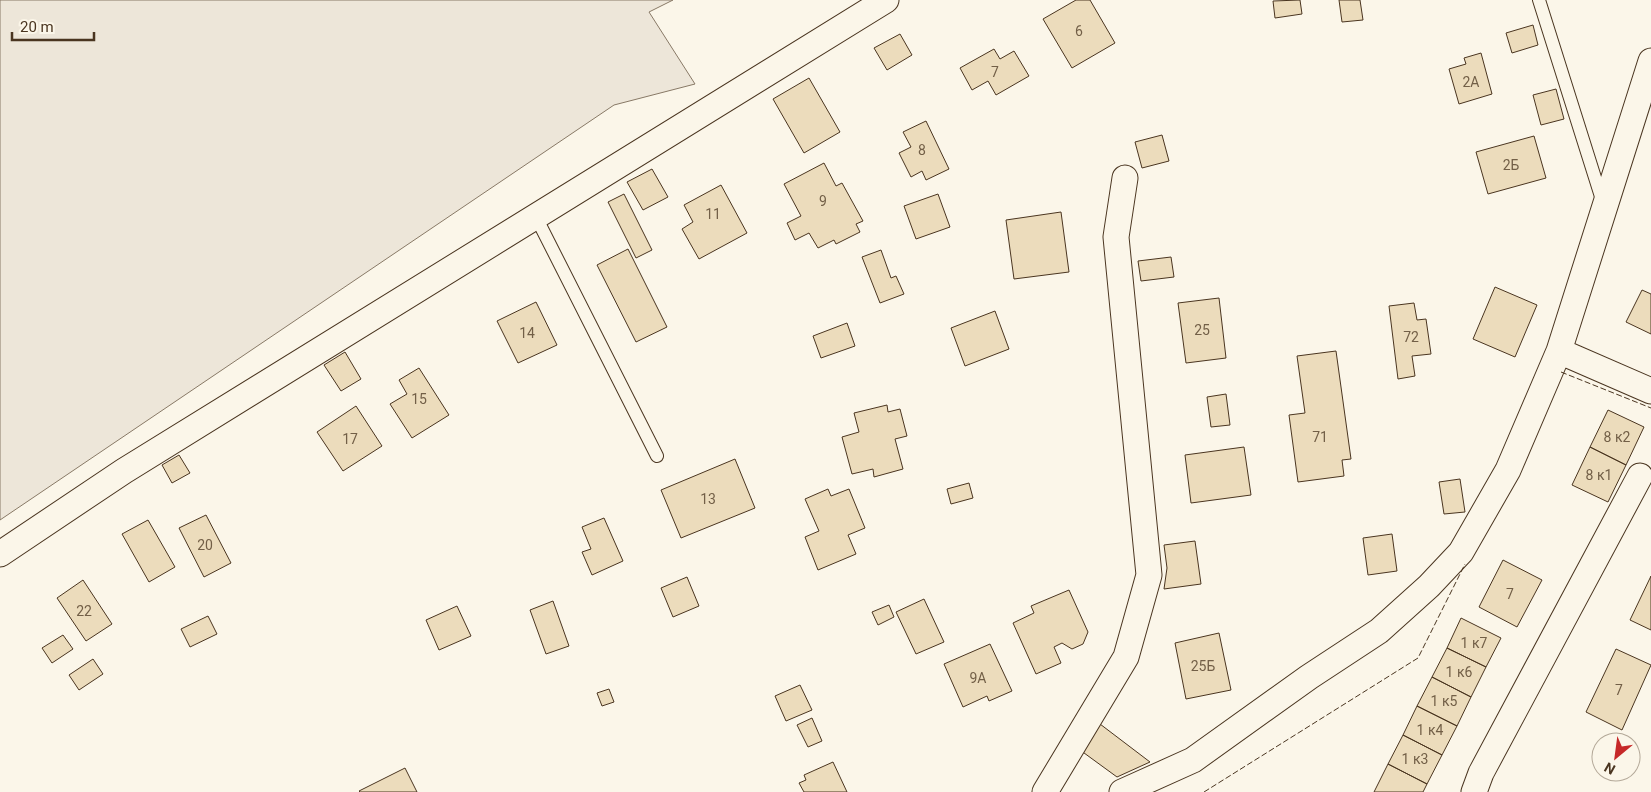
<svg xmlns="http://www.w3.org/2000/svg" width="1651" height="792" font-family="Roboto,sans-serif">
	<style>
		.green { fill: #ede6d9; stroke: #887966 }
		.building { fill: #ecdcbc; stroke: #4a3520 }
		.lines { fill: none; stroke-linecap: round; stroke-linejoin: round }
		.service-casing { stroke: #4a3520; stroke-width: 14 }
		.minor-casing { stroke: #4a3520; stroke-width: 27 }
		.service { stroke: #fbf6e9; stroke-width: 12 }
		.minor { stroke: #fbf6e9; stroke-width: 25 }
		.fence { stroke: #4a3520; stroke-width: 1; stroke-dasharray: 6 2.5; stroke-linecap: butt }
		.labels { text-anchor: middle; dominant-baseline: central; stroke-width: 4; stroke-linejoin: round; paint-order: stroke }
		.number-label { font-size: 14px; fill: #725f47 }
	</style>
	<rect width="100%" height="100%" fill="#fbf6e9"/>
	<path class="green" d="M0 0H673L649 12 695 84 614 105 0 520Z"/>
	<path class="building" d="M1076 0H1090L1115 43 1072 68 1043 19Z
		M1300 0 1302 14 1275 18 1273 1Z
		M1339 0H1360L1363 20 1342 22Z
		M1533 25 1538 45 1512 53 1506 33Z
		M900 34 912 55 887 70 874 48Z
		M994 49 1000 59 1014 51 1029 76 996 95 988 81 972 90 960 68Z
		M1481 53 1492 94 1459 104 1449 69 1466 64 1464 58Z
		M809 78 840 132 804 153 773 99Z
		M1556 89 1564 119 1541 125 1533 95Z
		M926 121 949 169 926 180 922 171 911 177 899 153 911 147 903 132Z
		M1162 135 1169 161 1142 168 1135 142Z
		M1534 136 1546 178 1488 194 1476 152Z
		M824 163 836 186 842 183 863 221 856 224 860 232 836 244 834 240 818 248 809 233 795 240 787 223 801 216 784 184Z
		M652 169 668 197 643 210 627 182Z
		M721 185 747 233 699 259 682 229 693 222 684 205Z
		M624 194 652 250 636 258 608 202Z
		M938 194 950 227 916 239 904 206Z
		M1061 212 1069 272 1014 279 1006 220Z
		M628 249 667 327 636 342 597 265Z
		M881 250 891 278 896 276 904 294 880 303 862 257Z
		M1171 257 1174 277 1141 281 1138 261Z
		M1495 287 1537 305 1515 357 1473 339Z
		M1642 290 1651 294V334L1626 322Z
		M1219 298 1226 358 1186 363 1178 303Z
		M536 302 557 345 518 363 497 321Z
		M1414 303 1417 320 1426 319 1431 354 1412 356 1415 376 1398 379 1389 306Z
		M995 311 1009 349 965 366 951 328Z
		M847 323 855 346 821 358 813 336Z
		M1336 351 1351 459 1342 460 1344 476 1298 482 1289 415 1305 413 1297 356Z
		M345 352 361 379 341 391 324 365Z
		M419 368 449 415 412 438 390 404 407 394 399 380Z
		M1226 394 1230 425 1211 427 1207 397Z
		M887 405 888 412 900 409 907 436 895 439 903 469 874 477 873 469 852 474 842 437 859 432 854 413Z
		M356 406 382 446 343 471 317 432Z
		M1608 410 1644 427 1626 465 1590 447Z
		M1244 447 1251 495 1191 503 1185 455Z
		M1590 447 1626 465 1608 502 1572 485Z
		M179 455 190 473 172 483 162 465Z
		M735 459 755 508 681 538 661 490Z
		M1460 479 1465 512 1444 514 1439 482Z
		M969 483 973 498 951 504 947 489Z
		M828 489 831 496 849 489 865 528 848 535 856 554 818 570 805 537 819 531 805 499Z
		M206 515 231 563 204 577 179 528Z
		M604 518 623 561 592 575 582 552 591 549 582 527Z
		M148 520 175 567 149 582 122 534Z
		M1392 534 1397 571 1368 575 1363 538Z
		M1195 541 1201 584 1164 589 1167 568 1164 545Z
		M1503 560 1542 580 1517 627 1479 607Z
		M1651 576V630L1630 620Z
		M687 577 699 606 673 617 661 588Z
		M83 580 112 624 86 641 57 598Z
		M1069 590 1088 632 1083 644 1072 649 1062 643 1054 647 1061 663 1036 674 1013 623 1034 613 1031 606Z
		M924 599 944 642 916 654 896 612Z
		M553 601 569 646 546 654 530 610Z
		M889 605 894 617 878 625 872 612Z
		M457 606 471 636 439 650 426 620Z
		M208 616 217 634 190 647 181 629Z
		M1461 618 1501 638 1486 667 1447 648Z
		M1219 633 1231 690 1186 699 1175 643Z
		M63 635 73 649 52 663 42 648Z
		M990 644 1012 691 989 701 987 696 963 707 944 664Z
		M1447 648 1486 667 1471 697 1432 677Z
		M1616 649 1651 665 1622 730 1586 712Z
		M93 659 103 674 79 690 69 675Z
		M1432 677 1471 697 1457 726 1417 706Z
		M800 685 812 710 786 721 775 696Z
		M609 689 614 702 602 706 597 693Z
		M1417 706 1457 726 1442 755 1403 735Z
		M812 718 822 741 808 747 797 725Z
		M1100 724 1150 762 1117 777 1080 750Z
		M1403 735 1442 755 1427 784 1388 764Z
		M833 762 847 792H804L799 783 806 780 804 775Z
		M1388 764 1427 784 1423 792H1374Z
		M405 768 417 792H360L359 791Z"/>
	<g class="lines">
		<g class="service-casing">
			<path id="service" d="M1539 0 1603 203
				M536 217 657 456"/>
		</g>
		<g class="minor-casing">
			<path id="minor" d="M1559 351 1651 391
				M0 554 124 471 886 0
				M1045 792 1126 657 1149 575 1116 237 1125 178
				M1122 792 1193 760 1309 677 1379 631 1429 586 1461 552 1508 470 1559 351 1651 61
				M1474 792 1481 773 1640 476"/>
		</g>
		<use href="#service" class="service"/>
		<use href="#minor" class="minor"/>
		<path class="fence" d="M1561 372 1651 408
			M1204 792 1418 658 1465 564"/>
	</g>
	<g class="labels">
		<g class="number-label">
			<text x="1079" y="31">6</text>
			<text x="995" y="72">7</text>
			<text x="1471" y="82">2А</text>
			<text x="922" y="150">8</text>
			<text x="1511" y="165">2Б</text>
			<text x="823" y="201">9</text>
			<text x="713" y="214">11</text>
			<text x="1202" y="330">25</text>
			<text x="527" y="333">14</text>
			<text x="1411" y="337">72</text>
			<text x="419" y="399">15</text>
			<text x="1320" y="437">71</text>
			<text x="1617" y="437">8 к2</text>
			<text x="350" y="439">17</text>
			<text x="1599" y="475">8 к1</text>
			<text x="708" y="499">13</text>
			<text x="205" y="545">20</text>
			<text x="1510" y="594">7</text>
			<text x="84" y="611">22</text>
			<text x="1474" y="643">1 к7</text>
			<text x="1203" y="666">25Б</text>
			<text x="1459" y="672">1 к6</text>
			<text x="978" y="678">9А</text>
			<text x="1619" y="690">7</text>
			<text x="1444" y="701">1 к5</text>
			<text x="1430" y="730">1 к4</text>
			<text x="1415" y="759">1 к3</text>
		</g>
	</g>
	<g transform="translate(1616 757) rotate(209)"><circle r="24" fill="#fbf6e9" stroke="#b4a999"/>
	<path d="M0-4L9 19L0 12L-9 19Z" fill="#c62828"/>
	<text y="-8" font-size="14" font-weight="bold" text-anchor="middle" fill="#4a3520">N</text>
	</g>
	<path d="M12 32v8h82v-8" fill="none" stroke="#4a3520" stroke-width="2.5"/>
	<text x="20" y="32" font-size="15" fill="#4a3520" stroke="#fbf6e9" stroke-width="4" paint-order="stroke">20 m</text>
</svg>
